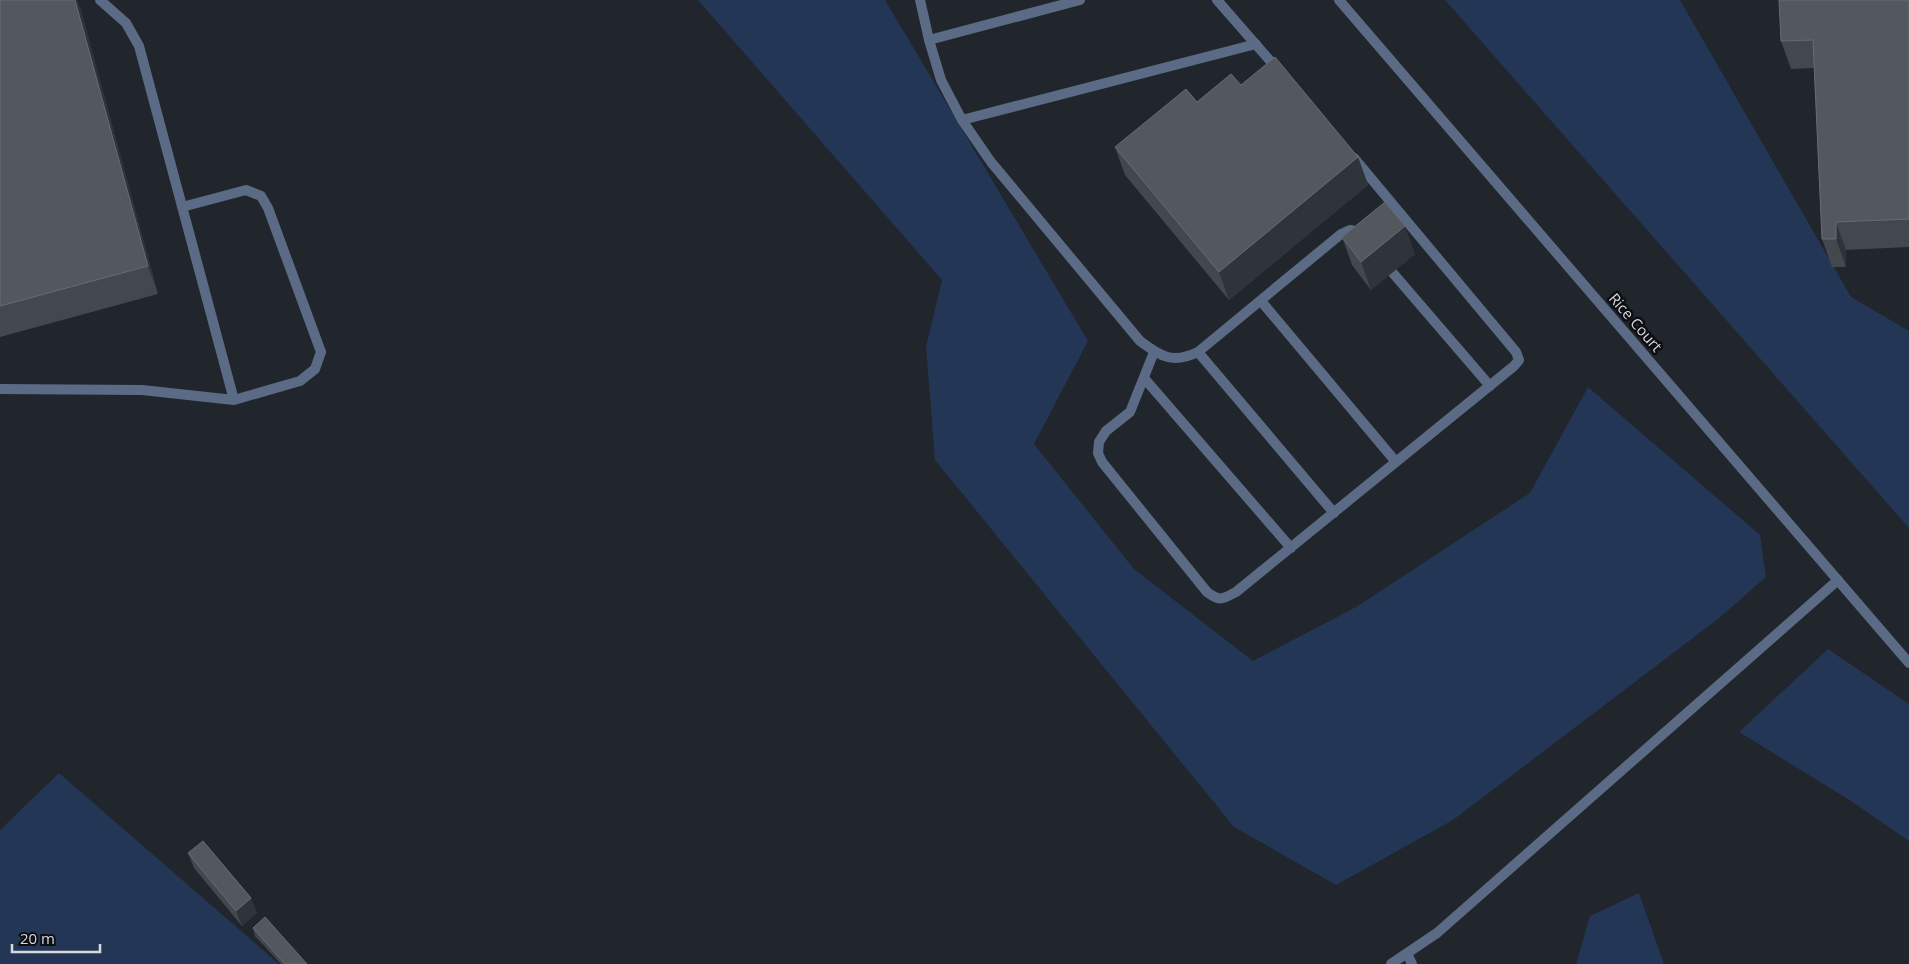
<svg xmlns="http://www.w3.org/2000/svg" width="1909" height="964" font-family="'Open Sans',sans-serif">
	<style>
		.green { fill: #233655 }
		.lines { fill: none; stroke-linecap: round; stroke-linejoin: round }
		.service { stroke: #5c6b85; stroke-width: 10 }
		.minor { stroke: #5c6b85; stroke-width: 10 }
		.wall { fill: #43484f }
		.shaded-wall { fill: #2f333a }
		.building { fill: #53585e; stroke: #676c72 }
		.labels { text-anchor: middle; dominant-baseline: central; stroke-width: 5; stroke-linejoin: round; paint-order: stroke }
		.street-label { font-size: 15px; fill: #d6d9de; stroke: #0c0e11 }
	</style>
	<rect width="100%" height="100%" fill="#21252c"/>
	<path class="green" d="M698 0H885L1088 341 1034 444 1134 569 1253 661 1356 607 1530 493 1588 387 1760 535 1766 577 1718 619 1453 820 1336 885 1234 827 935 460 926 347 942 280Z
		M1445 0H1680L1851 297 1909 331V528Z
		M1828 649 1909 704V841L1851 801 1739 732Z
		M59 773 279 964H0V830Z
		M1639 893 1664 964H1576L1590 916Z"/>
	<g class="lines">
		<path class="service" d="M100 0 126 23 139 46 234 400 300 381 315 369 321 352 268 208 261 196 246 190 182 207
			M920 0 929 40 941 80 962 120 991 162 1140 341C1161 357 1173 364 1198 352L1341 234 1350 230 1359 232 1361 235
			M1217 0 1279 71
			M929 40 1080 0
			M962 120 1256 44
			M1392 272 1490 386
			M1261 301 1396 462
			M1154 352 1130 412 1106 431 1099 442 1098 453 1102 462 1207 592C1220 602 1223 599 1236 592L1514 366 1519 360 1516 352 1354 158
			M1198 352 1334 513
			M1144 378 1291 548
			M0 389 142 390 234 400
			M1407 953 1412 964
			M1391 964 1437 933 1838 580"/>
		<path class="minor" d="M1339 0 1909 663"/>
	</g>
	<path class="wall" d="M0 0 80 7 158 294 0 337Z
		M1909 0V247L1846 250V267H1832L1822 239 1814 68 1791 69 1781 41Z
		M1241 85 1358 157 1368 185 1229 300 1125 175 1115 147 1197 102Z
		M1342 237 1415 254 1371 290 1352 265Z
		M188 853 251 898 257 913 242 926 194 868Z
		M253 928 307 964H281L255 936Z"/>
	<path class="shaded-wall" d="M75 0H77L80 7 158 294 148 266Z
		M1358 157 1368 185 1229 300 1219 272Z
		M1836 222 1846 250V267L1836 239Z
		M1405 226 1415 254 1371 290 1361 262Z
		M251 898 257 913 242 926 236 911Z"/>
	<path class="building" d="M0 0H75L148 266 0 306Z
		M1779 0H1909V219L1836 222V239H1822L1813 40 1781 41Z
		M1275 57 1358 157 1219 272 1115 147 1186 89 1197 102 1231 74 1241 85Z
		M1385 202 1405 226 1361 262 1342 237Z
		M203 841 251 898 236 911 188 853Z
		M265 917 307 964H285L253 928Z"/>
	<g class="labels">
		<g class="street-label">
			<text transform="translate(1636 322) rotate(49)">Rice Court</text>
		</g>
	</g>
	<path d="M12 944v8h88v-8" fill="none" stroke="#d6d9de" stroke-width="2.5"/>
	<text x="20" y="944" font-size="15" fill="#d6d9de" stroke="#0c0e11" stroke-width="4" paint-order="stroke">20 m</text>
</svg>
